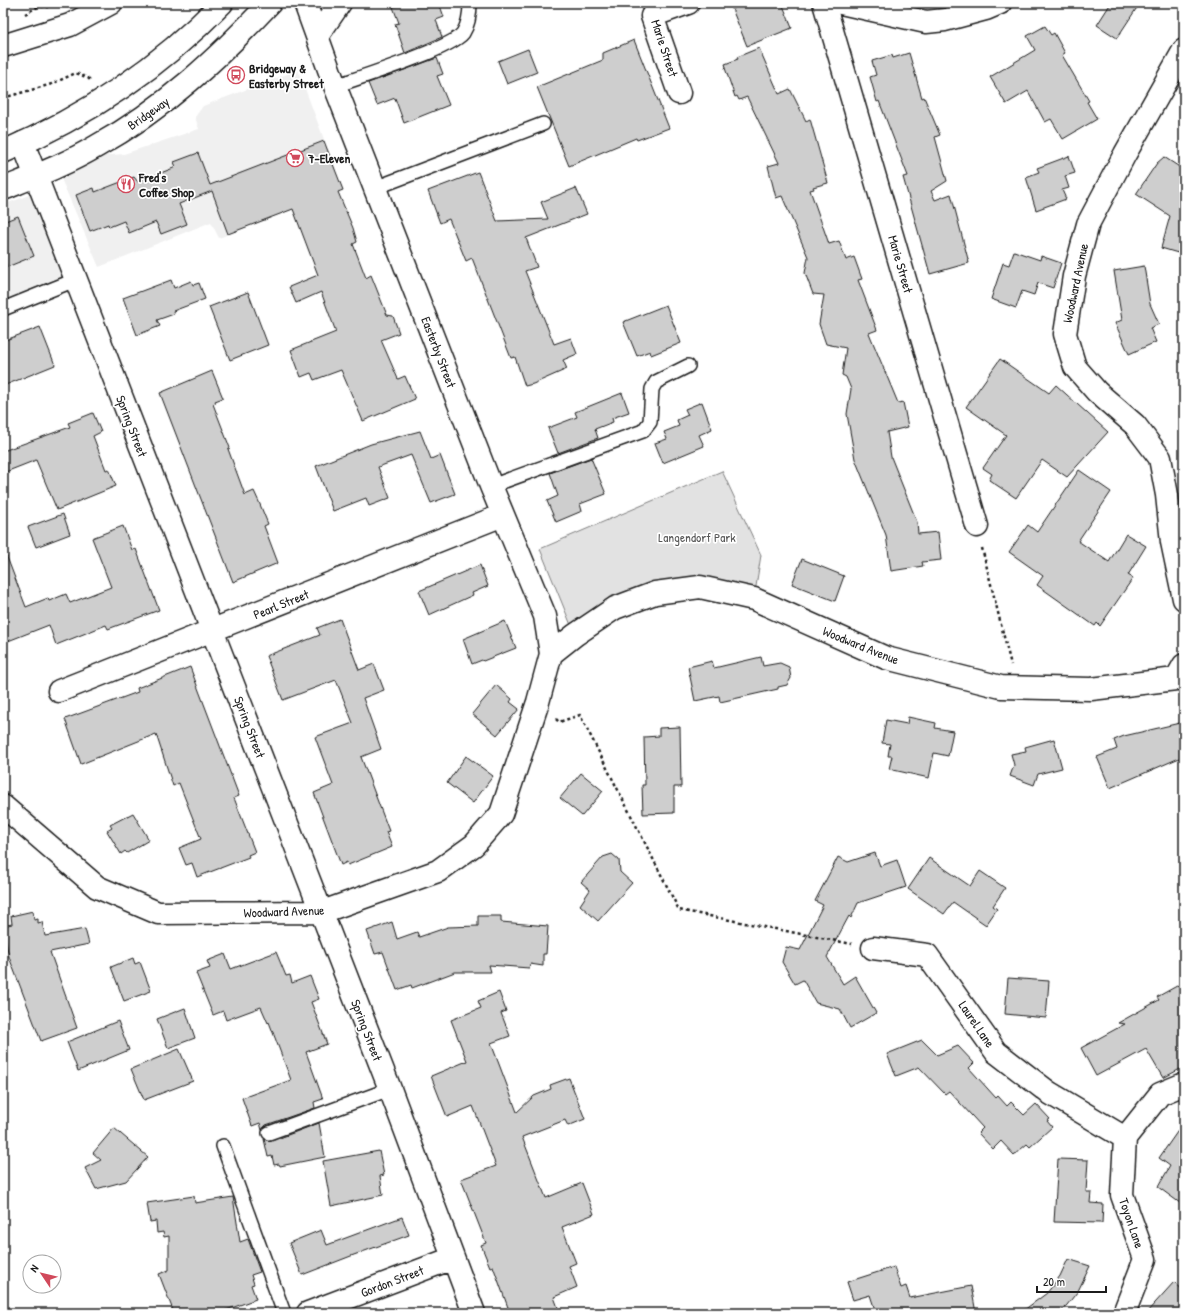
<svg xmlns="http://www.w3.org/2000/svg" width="1187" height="1316" font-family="'Patrick Hand',sans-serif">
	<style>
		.built { fill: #f0f0f0 }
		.green { fill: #e2e2e2; stroke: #7f7f7f }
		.building { fill: #cecece; stroke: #1c1c1c }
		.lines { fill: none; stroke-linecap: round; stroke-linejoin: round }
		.service-casing { stroke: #1c1c1c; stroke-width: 16 }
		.minor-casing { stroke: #1c1c1c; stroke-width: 25 }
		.secondary-casing { stroke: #1c1c1c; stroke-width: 25 }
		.path { stroke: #1c1c1c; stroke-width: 2.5; stroke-dasharray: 3 3; stroke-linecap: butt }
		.service { stroke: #fff; stroke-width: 13 }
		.minor { stroke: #fff; stroke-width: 22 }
		.secondary { stroke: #fff; stroke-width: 22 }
		.labels { text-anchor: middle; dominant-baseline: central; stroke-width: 3.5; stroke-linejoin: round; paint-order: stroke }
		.street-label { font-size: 13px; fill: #1c1c1c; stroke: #fff }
		.poi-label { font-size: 13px; font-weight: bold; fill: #1c1c1c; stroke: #fff; text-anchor: start }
		.park-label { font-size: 13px; fill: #575757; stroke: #fff }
	</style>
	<rect width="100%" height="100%" fill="#fff"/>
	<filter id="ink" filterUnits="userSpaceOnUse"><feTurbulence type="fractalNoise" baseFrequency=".025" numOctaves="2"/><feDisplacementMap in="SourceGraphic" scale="8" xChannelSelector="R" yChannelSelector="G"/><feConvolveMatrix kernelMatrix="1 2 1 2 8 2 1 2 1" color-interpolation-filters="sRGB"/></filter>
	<g filter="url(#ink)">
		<path class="built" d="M298 70 343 190 219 238 211 222 99 267 56 167 75 158 124 154 199 129 195 117 203 106Z
			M42 190 75 280 3 309V205Z"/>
		<path class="green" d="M722 471 761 555 754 599 700 587 575 635 540 549Z"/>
		<path class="building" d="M404 3H439L444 17 436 20 442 37 405 53 395 24 399 23 393 7Z
			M746 3H782L792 28 747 46 732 9Z
			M1111 3H1140L1117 38 1097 25Z
			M1045 26 1051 35 1054 33 1065 53 1062 55 1089 101 1087 102 1097 119 1063 139 1051 119 1045 122 1028 91 1006 104 990 77 1035 50 1027 36Z
			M634 40 669 128 637 140 636 138 569 166 537 87 603 60V53Z
			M759 48 779 94 790 89 806 121 810 119 828 183 813 187 814 189 810 190 829 244 839 241 846 260 854 257 862 279 858 280 877 330 869 333 898 403 903 402 908 427 887 432 891 457 917 522 918 534 938 532 941 560 922 562 923 566 891 571 886 535 855 459 847 414 851 389 846 377 842 375 846 348 826 344 819 324 824 295 813 294 805 273 808 257 782 196 776 198 768 166 779 163 747 97 739 100 737 96 735 97 725 68 726 67 725 64 738 59 737 57Z
			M528 49 537 72 507 84 498 61Z
			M909 53 922 98 924 97 940 135 935 137 947 181 931 191 935 200 951 194 969 263 930 274 903 177 908 176 879 101 877 102 870 77 876 75 872 61 892 55 893 58Z
			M437 58 443 74 437 76 449 105 404 123 395 98 377 105 368 83Z
			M324 141 343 190 338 192 353 228 357 242 353 244 366 278 371 275 387 315 393 316 399 333 381 340 398 379 405 376 415 399 363 421 341 370 314 380 311 373 301 377 291 350 336 332 321 292 296 303 289 287 318 275 293 209 228 234 212 191 179 204 187 224 161 234 156 222 129 233 124 221 109 227 108 224 90 231 76 195 94 188 95 192 134 177 138 182 176 167 174 162 198 153 210 185Z
			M1069 156 1075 173 1065 176 1069 188 1062 190 1066 199 1036 210 1026 177 1039 172 1037 168Z
			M1164 157 1184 170V251L1179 249 1178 253 1161 248 1170 216 1136 194 1157 163Z
			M478 172 497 221 548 219 541 202 576 188 587 214 526 238 537 267 525 271 554 344 571 338 577 354 563 360 567 369 533 384 525 386 515 357 511 358 472 258 466 261 449 219 440 223 428 191Z
			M18 216 34 256 7 267 3 256V222Z
			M1014 251 1040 260 1041 256 1061 263 1053 288 1038 283 1034 295 1022 291 1016 308 991 299 1003 263 1009 265Z
			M1144 266 1150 304 1159 324 1150 328 1156 342 1129 354 1115 323 1122 320 1114 271Z
			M171 280 174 288 191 281 193 285 199 283 205 299 173 311 174 314 157 320 160 326 137 335 123 298Z
			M248 292 268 345 230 360 209 307Z
			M666 305 681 343 651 355 650 351 637 356 623 322Z
			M40 327 55 365 3 386V341Z
			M1000 359 1049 393 1056 385 1108 432 1067 477 1042 460 1016 498 989 480 992 474 983 468 1006 435 966 407Z
			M212 371 223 398 215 401 216 403 213 404 230 448 228 449 245 495 254 491 259 502 268 524 264 526 278 563 233 582 160 393Z
			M622 393 629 412 612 418 613 422 595 429 598 438 558 453 548 428 577 417 575 412Z
			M702 402 712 429 699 435 704 446 663 463 655 443 667 439 664 432 679 426 677 420 688 415 685 409Z
			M93 413 101 432 93 436 106 470 109 469 116 486 57 510 36 460 3 473V451L70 427 68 423Z
			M420 431 431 459 440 455 455 494 431 503 411 455 378 467 390 498 369 506 366 498 333 511 316 466 371 444Z
			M591 458 606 494 580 504 582 511 556 522 547 501 558 496 550 473Z
			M1079 470 1111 492 1078 541 1109 562 1126 534 1146 546 1128 575 1133 578 1100 626 1097 623 1095 626 1037 585 1043 576 1009 552 1028 525 1037 532Z
			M63 514 70 534 36 547 28 527Z
			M123 526 132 550 136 549 159 610 108 629 106 625 56 645 49 625 3 643V552H5L26 607 48 598 49 601 66 594 70 603 111 587 92 538Z
			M802 559 844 576 835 601 792 584Z
			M480 565 488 586 472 593 473 595 429 615 419 591Z
			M340 619 359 670 374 664 384 690 363 698 381 749 361 757 389 831 386 832 392 847 348 865 347 862 341 865 314 793 333 785 315 737 353 723 336 680 283 700 266 656 320 635 317 628Z
			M505 621 516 648 483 661 482 660 472 664 463 639Z
			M761 657 763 666 780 663 789 667 791 678 787 685 778 687V689L720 702 719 696 695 701 688 667 712 661 714 668Z
			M190 667 239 796 234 798 255 852 248 855 249 857 197 877 192 863 186 865 179 848 201 839 179 783 173 786 156 734 81 764 65 719 138 692 137 688Z
			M496 685 512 699 510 702 519 709 497 735 472 714Z
			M908 717 936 723 935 728 953 731 948 756 934 753 929 778 889 769 892 756H888L890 744 882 743 886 720 907 724Z
			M1184 722V756L1110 788 1097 757 1117 749 1114 740 1124 736Z
			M680 727 681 787H674V813L643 814 642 785H645L644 737 659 736V728Z
			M1054 739 1062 768 1038 774 1034 785 1010 776 1014 765 1011 754 1026 751 1025 747Z
			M466 756 493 776 473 803 447 783Z
			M581 773 603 791 582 816 560 798Z
			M133 813 149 840 127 853 125 851 121 854 107 831 112 828 110 825Z
			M875 853 880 866 897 860 906 887 858 903 851 918 849 916 827 957 843 984 855 976 876 1013 850 1028 840 1009 816 1003 803 980 795 984 782 962 786 947 800 950 823 905 815 901 838 857 848 862Z
			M612 854 619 860 620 872 632 883 598 921 580 905 590 890 581 882 603 857Z
			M929 858 970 886 980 871 1005 888 993 906 997 909 986 925 953 902 944 914 908 889Z
			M33 911 34 920 38 919V923L42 922 45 936 85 929 89 944 50 952 77 1028 41 1041 9 957 3 926 12 924 11 916Z
			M478 916H501V922L548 926 546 954H543V966L530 964 529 968 489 965 491 972H455L412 988 411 985 397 990 383 952 375 954 367 931 392 922 397 939 417 932 419 937 448 927 478 926Z
			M276 952 286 976 290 975 292 983 310 976 319 999 311 1002 327 1044 306 1052 323 1099 314 1102 315 1108 266 1125 262 1130 260 1123 252 1126 242 1098 291 1080 269 1022 268 1023 261 1007 226 1020 223 1011 213 1015 196 973 210 968 207 961 225 954 231 969Z
			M133 958 135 964 140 962 151 991 124 1001 111 967Z
			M1008 978 1049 981 1046 1018 1005 1014Z
			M1184 982V1067L1163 1078 1146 1049 1096 1076 1081 1048 1125 1024 1118 1023 1159 1000 1157 997Z
			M499 992 506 1011 501 1013 510 1036 491 1043 517 1112 534 1096 551 1089 550 1085 569 1078 585 1119 568 1126 565 1120 522 1137 546 1198 582 1183 594 1214 562 1227 576 1263 569 1266 577 1287 554 1297 560 1313H510L493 1266 490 1267 481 1245 486 1243 461 1179 496 1166 473 1106 447 1117 431 1076 467 1061 451 1020 481 1008 478 1001Z
			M185 1008 195 1038 168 1048 157 1019Z
			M118 1021 129 1050 78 1071 67 1042Z
			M922 1040 937 1055 958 1046 974 1063 969 1068 996 1098 998 1096 1007 1106 1011 1102 1024 1115 1036 1104 1050 1119 1047 1121 1052 1127 1030 1147 1027 1144 1014 1155 1001 1141 993 1149 978 1133 983 1128 949 1091 945 1094 919 1067 896 1076 887 1054Z
			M179 1049 193 1081 144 1100 131 1069Z
			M1184 1122V1206L1158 1187 1170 1166 1159 1158Z
			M319 1123 325 1157 280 1166 279 1164 274 1165 272 1156 268 1157 264 1139 272 1141Z
			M114 1128 148 1157 126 1181 96 1189 85 1168 101 1160 93 1153Z
			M379 1151 384 1175 380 1176 383 1195 331 1206 323 1161Z
			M1058 1159 1088 1160 1086 1192H1091L1090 1203 1103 1204 1102 1223 1054 1222Z
			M194 1196 195 1203 233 1197 240 1242 248 1239 260 1272 251 1275 254 1284 251 1285 256 1299 218 1313H174L159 1274 169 1270V1236L164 1237 163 1232 157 1233 156 1221 150 1222 147 1203Z
			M402 1217 409 1235 351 1256 302 1275 289 1243 321 1230 327 1245Z
			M1068 1259 1090 1266 1078 1291 1067 1305 1060 1313H1020L1047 1293 1060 1276Z
			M894 1267 901 1288 906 1286 910 1298 971 1286 976 1313H876L870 1295 853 1300 847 1282Z
			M1174 1282 1184 1291V1313H1146Z"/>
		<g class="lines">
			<g class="service-casing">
				<path id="service" d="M335 86C358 78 451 49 463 33 468 25 470 12 470 3
					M375 188 543 124
					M3 309 75 280
					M491 486 643 431 650 422 652 389 656 382 688 366
					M269 1133 390 1089
					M223 1146 284 1313"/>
			</g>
			<g class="minor-casing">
				<path id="minor" d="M824 3 977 526
					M841 3 926 22 945 20 986 9 1000 3
					M318 35 340 3
					M3 46 70 25 111 3
					M1184 50 1125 154 1088 224 1074 276 1065 334 1075 367 1097 392 1135 425 1160 458 1167 495 1172 542 1184 599
					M679 93 652 16 688 3
					M23 143 390 1089 474 1313
					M551 654 575 635 615 608 655 593 700 587 754 599 886 658 1001 687 1091 689 1176 679 1184 665
					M59 691 503 515
					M3 806 97 887 158 913 322 912 438 871 474 845 501 814 538 702 551 654 545 616 491 486 335 86 305 3
					M873 948 927 955 996 1052 1048 1092 1125 1138
					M308 1313 453 1258
					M1124 1313 1145 1259 1122 1195 1125 1138 1160 1094 1184 1084"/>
			</g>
			<g class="secondary-casing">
				<path id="secondary" d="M3 152C85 117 160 67 222 3
					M3 189C35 176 67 164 97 146 164 109 218 58 270 3"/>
			</g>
			<path class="path" d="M25 14 39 6 48 7
				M3 98 52 84 76 73 88 78 90 80
				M982 548 1011 665
				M556 719 559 722 580 715 679 910 852 944"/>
			<use href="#service" class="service"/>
			<use href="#minor" class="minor"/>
			<use href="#secondary" class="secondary"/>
		</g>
	</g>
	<defs>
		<g id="bus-ring" transform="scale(0.9)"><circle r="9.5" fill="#fff" stroke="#d1495b" stroke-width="1.5"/><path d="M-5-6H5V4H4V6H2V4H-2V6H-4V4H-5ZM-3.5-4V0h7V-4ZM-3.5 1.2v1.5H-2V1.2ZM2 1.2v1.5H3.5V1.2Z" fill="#d1495b"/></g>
		<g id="supermarket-ring" transform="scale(0.9)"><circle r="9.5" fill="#fff" stroke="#d1495b" stroke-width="1.5"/><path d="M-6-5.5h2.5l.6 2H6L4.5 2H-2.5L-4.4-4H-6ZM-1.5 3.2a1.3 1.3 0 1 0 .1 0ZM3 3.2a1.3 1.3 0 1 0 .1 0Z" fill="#d1495b"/></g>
		<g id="restaurant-ring" transform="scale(0.9)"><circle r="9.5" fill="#fff" stroke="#d1495b" stroke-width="1.5"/><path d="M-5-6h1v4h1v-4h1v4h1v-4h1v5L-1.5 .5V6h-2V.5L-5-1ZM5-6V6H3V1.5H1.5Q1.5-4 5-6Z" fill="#d1495b"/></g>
	</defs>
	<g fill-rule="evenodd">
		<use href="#bus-ring" x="236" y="75"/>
		<use href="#supermarket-ring" x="295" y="158"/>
		<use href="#restaurant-ring" x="126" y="184"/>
	</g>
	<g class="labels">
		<g class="street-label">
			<text transform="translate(665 48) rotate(72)">Marie Street</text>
			<text transform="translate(148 113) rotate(-35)">Bridgeway</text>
			<text transform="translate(901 264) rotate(74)">Marie Street</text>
			<text transform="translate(1075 283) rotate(-78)">Woodward Avenue</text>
			<text transform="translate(439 352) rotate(69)">Easterby Street</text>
			<text transform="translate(132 426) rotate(69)">Spring Street</text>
			<text transform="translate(281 604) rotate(-22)">Pearl Street</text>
			<text transform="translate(861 645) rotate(22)">Woodward Avenue</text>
			<text transform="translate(250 727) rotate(69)">Spring Street</text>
			<text transform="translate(284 911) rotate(-2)">Woodward Avenue</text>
			<text transform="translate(977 1024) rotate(56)">Laurel Lane</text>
			<text transform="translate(367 1030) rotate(69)">Spring Street</text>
			<text transform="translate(1132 1223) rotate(71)">Toyon Lane</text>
			<text transform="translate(392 1281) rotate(-21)">Gordon Street</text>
		</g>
		<g class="poi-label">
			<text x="249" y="68">Bridgeway &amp;<tspan x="249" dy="15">Easterby Street</tspan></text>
			<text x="308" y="158">7-Eleven</text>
			<text x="139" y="177">Fred's<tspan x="139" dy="15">Coffee Shop</tspan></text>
		</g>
		<g class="park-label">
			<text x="697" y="537">Langendorf Park</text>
		</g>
	</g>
	<rect width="1187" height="1316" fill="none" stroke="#fff" stroke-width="16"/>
	<rect x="8" y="8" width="1171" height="1300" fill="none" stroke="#1c1c1c" stroke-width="1.5" filter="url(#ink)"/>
	<g transform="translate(42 1274) rotate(305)"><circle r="19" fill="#ffffff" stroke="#a4a4a4"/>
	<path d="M0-3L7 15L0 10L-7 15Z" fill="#d1495b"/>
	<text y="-6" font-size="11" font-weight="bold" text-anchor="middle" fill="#1c1c1c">N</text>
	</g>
	<path d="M1037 1286v6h69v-6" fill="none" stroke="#1c1c1c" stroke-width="2"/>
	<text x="1043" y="1286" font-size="12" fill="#1c1c1c" stroke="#ffffff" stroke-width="3" paint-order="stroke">20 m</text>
</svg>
